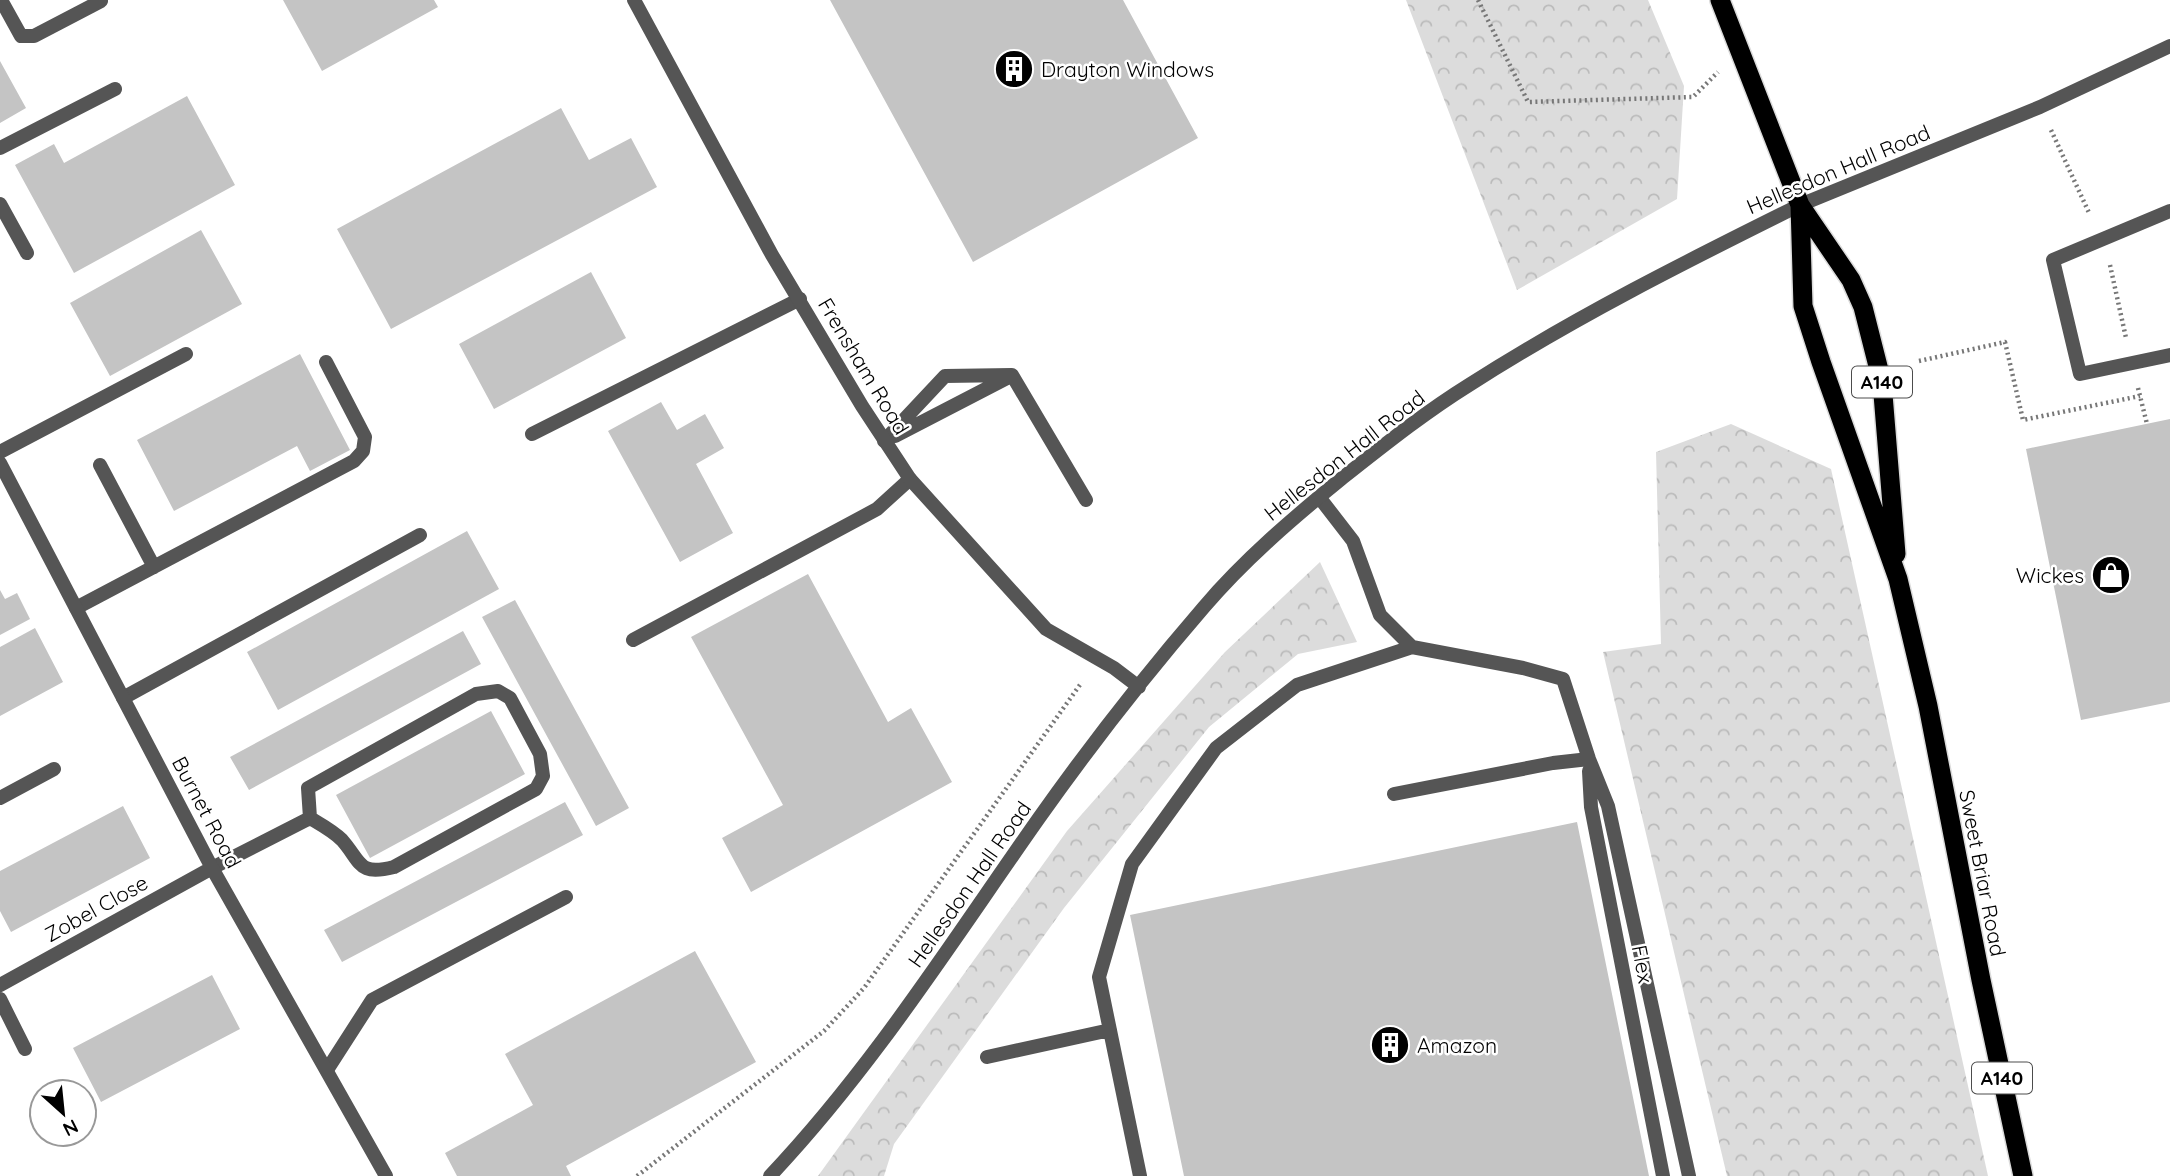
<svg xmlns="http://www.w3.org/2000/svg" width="2170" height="1176" font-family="Quicksand,sans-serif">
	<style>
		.forest { fill: url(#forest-crowns) }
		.building { fill: #c4c4c4 }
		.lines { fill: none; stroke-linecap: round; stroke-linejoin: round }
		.trunk-casing { stroke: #dbdbdb; stroke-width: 22 }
		.path { stroke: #777; stroke-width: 4.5; stroke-dasharray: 2 3.5; stroke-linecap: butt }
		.service { stroke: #555; stroke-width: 14 }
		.minor { stroke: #555; stroke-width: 14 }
		.tertiary { stroke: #555; stroke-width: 14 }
		.trunk { stroke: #000; stroke-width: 19 }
		.labels { text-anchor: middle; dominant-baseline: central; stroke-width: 5; stroke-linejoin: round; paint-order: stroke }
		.shield { fill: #fff; stroke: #4c4c4c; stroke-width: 2 }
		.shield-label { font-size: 19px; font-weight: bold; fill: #000 }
		.poi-label { font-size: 21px; fill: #000; stroke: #fff; text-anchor: start }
		.street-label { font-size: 21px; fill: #000; stroke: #fff }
	</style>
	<defs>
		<pattern id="forest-crowns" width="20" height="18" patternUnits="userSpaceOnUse" patternTransform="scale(1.75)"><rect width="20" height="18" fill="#dcdcdc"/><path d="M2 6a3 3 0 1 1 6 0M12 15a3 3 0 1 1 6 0" fill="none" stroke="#bbb"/></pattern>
	</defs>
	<rect width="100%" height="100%" fill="#fff"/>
	<path class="forest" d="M1406 0H1648L1684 86 1677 199 1517 290Z
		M1731 424 1831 469 1988 1176H1727L1603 652 1661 644 1656 452Z
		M1320 562 1357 642 1298 654 1209 727 1064 908 894 1144 884 1176H818L1067 831 1225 652Z"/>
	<path class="building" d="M283 0H434L438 7 322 71Z
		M830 0H1123L1198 138 973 262Z
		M0 61 26 108 0 123Z
		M187 96 235 185 74 273 15 165 54 144 64 163Z
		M561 108 589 160 631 138 657 187 391 329 337 229Z
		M201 230 242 304 110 376 70 303Z
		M591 272 626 338 494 409 459 344Z
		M300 354 350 450 310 471 297 446 174 511 137 440Z
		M661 402 677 430 705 414 724 448 696 464 733 533 680 562 608 431Z
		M2170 419V702L2081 720 2026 449Z
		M467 531 499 589 278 710 247 652Z
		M808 574 888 722 911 708 952 782 751 892 722 838 783 805 691 637Z
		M0 590 5 599 17 593 30 619 0 635Z
		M515 600 629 808 596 826 482 617Z
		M35 628 63 682 0 716V647Z
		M463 631 481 664 249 790 230 757Z
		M491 711 525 774 370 858 336 795Z
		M565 802 583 835 342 962 324 930Z
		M123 806 150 858 11 932 0 911V871Z
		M1577 822 1649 1176H1184L1130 915Z
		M695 951 756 1062 566 1166 571 1176H457L445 1153 533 1105 505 1054Z
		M212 975 240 1029 101 1102 73 1048Z"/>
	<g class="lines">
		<g class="trunk-casing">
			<path id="trunk" d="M1720 0 1800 205 1851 280 1863 307 1882 382 1896 554
				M1800 205 1803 306 1821 362 1898 579 1928 706 1981 980 2023 1176"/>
		</g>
		<path class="path" d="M1478 0 1528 102 1693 97 1718 72
			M2051 130 2090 215
			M2110 265 2126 338
			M1919 361 2005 342 2023 420 2140 396
			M2138 388 2147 424
			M637 1176 824 1031 864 988 1082 682"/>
		<path class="service" d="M1 0 21 36H34L101 1
			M0 148 115 89
			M0 204 27 253
			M2170 211 2053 260 2080 374 2170 355
			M1012 375 1086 500
			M532 434 800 299
			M895 436 1007 378
			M884 441 945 376 1012 375
			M0 452 186 354
			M100 465 154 567
			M1319 497 1353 541 1380 615 1412 647
			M76 608 354 461 363 451 365 437 326 362
			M633 640 877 509 910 479
			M123 698 420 535
			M1589 771 1591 807 1663 1176
			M1394 794 1553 763 1589 759
			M0 798 54 769
			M212 868 310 818 308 788 476 694 498 691 510 698 540 754 543 776 536 789 394 867C358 876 362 863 342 840 333 831 320 824 310 818
			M987 1057 1110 1030
			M327 1070 372 1000 566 897
			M1140 1176 1099 977 1132 864 1216 748 1297 685 1412 647 1523 668 1563 679 1589 759 1608 806 1689 1176"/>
		<path class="minor" d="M634 0 772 255 862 406 910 479 1046 629 1114 668 1139 687
			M0 463 212 868 386 1176
			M0 985 212 868
			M0 999 25 1049
			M770 1176C873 1067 953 940 1039 818 1090 746 1147 673 1204 607 1244 560 1293 518 1341 479 1383 446 1424 413 1469 385 1575 317 1687 261 1800 205"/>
		<path class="tertiary" d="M1800 205 2040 107 2170 46"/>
		<use href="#trunk" class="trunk"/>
	</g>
	<defs>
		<g id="building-disc" transform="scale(2.0125)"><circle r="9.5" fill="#000" stroke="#fff"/><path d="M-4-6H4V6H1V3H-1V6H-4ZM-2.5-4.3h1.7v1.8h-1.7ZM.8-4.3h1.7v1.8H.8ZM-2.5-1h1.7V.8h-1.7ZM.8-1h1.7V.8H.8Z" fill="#fff"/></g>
		<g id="shop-disc" transform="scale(2.0125)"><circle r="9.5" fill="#000" stroke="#fff"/><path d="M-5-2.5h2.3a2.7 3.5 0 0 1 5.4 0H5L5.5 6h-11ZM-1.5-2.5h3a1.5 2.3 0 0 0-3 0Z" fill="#fff"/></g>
	</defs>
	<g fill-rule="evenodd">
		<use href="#building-disc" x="1014" y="69"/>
		<use href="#shop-disc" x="2111" y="575"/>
		<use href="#building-disc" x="1390" y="1045"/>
	</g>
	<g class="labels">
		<g class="shield">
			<rect x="1852" y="366.5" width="60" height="31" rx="5"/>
			<rect x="1972" y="1062.5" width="60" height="31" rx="5"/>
		</g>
		<g class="shield-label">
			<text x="1882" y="382">A140</text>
			<text x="2002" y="1078">A140</text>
		</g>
		<g class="poi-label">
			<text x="1041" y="69">Drayton Windows</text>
			<text x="2084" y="575" text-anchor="end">Wickes</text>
			<text x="1417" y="1045">Amazon</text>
		</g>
		<g class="street-label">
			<text transform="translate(1838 169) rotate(-23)">Hellesdon Hall Road</text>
			<text transform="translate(864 366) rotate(59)">Frensham Road</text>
			<text transform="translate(1344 455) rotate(-38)">Hellesdon Hall Road</text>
			<text transform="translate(207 812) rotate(62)">Burnet Road</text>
			<text transform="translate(1983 873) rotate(79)">Sweet Briar Road</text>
			<text transform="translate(969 884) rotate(-55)">Hellesdon Hall Road</text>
			<text transform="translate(96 908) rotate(-29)">Zobel Close</text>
			<text transform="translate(1643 964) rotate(79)">Flex</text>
		</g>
	</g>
	<g transform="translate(63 1113) rotate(153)"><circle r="33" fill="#ffffff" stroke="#999999" stroke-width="2"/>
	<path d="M0-5L12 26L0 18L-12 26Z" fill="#000000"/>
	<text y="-10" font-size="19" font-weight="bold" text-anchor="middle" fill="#000000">N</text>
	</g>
</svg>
